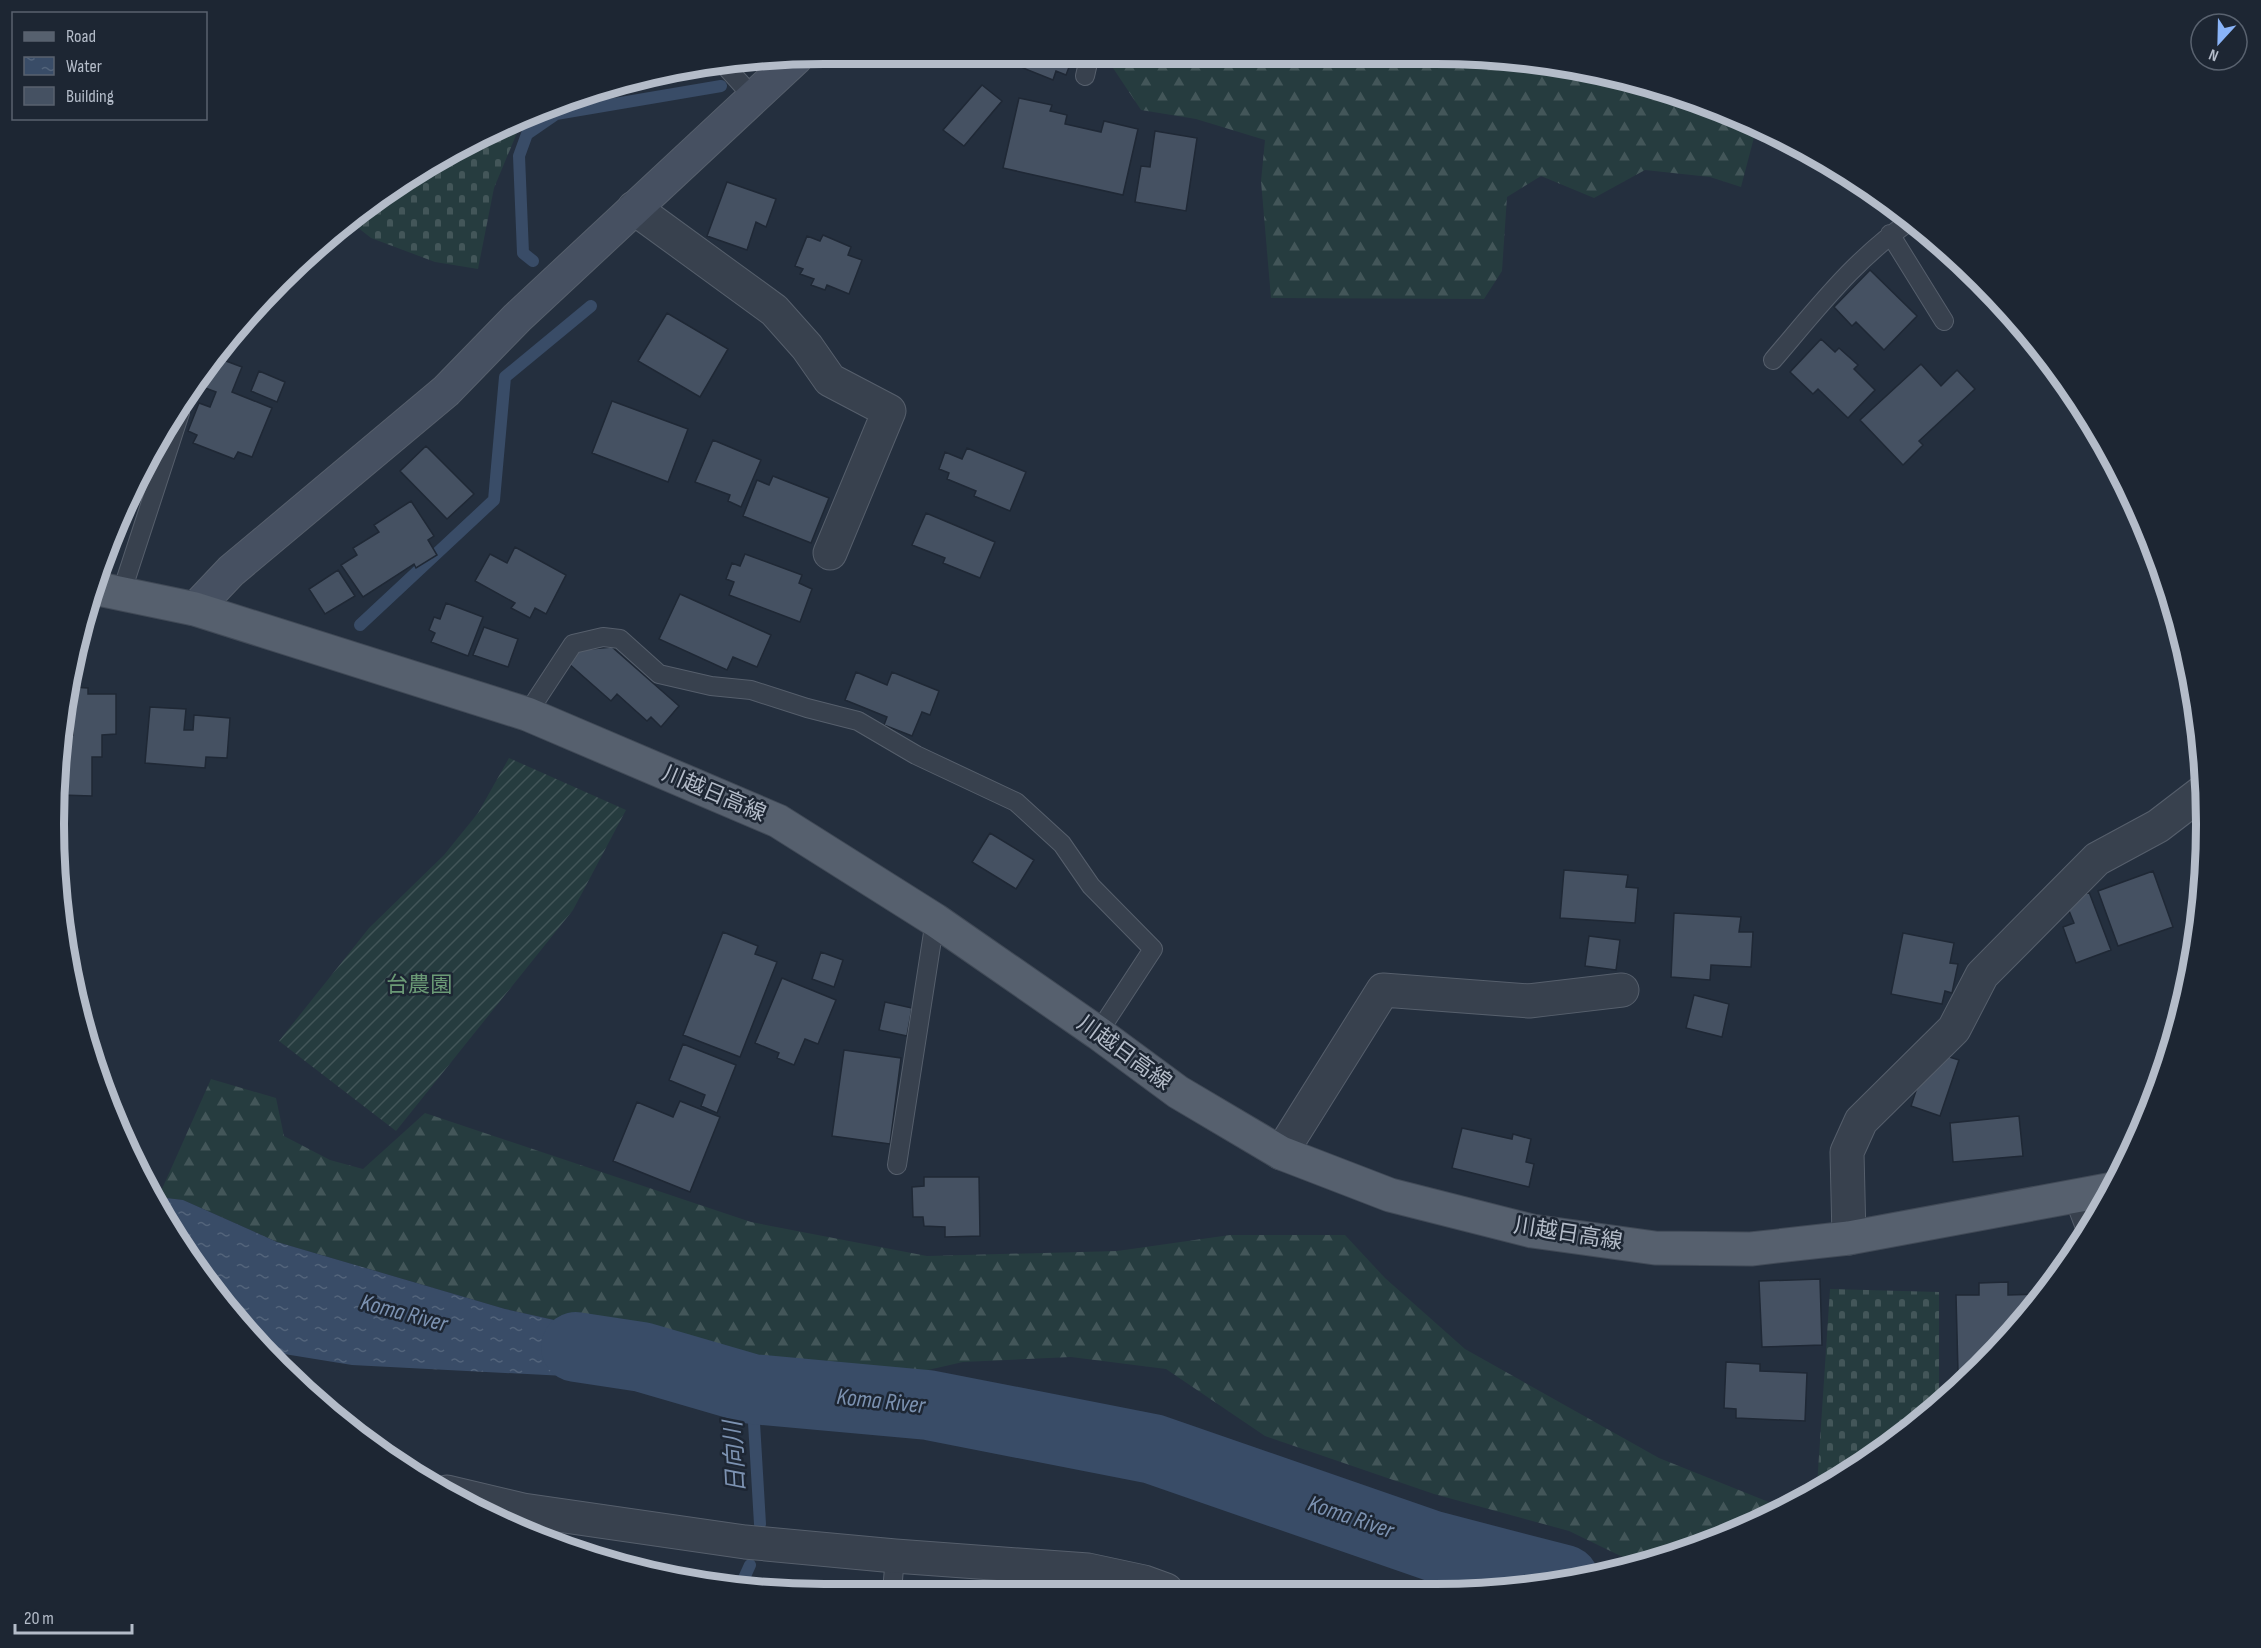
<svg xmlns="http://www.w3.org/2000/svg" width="2261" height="1648" font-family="'Sofia Sans Condensed','Noto Sans JP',sans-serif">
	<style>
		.forest { fill: url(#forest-firs) }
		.cemetery { fill: url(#cemetery-stones) }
		.garden { fill: url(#garden-furrows) }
		.water { fill: url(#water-ripples) }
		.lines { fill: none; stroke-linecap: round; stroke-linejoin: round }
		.stream { stroke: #394c67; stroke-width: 12 }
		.river { stroke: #394c67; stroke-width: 70 }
		.building { fill: #455162; stroke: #1f2835; stroke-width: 1.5 }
		.lane-casing { stroke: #565f6c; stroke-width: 20 }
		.street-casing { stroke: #565f6c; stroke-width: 35 }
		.secondary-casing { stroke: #565f6c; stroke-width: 35 }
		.primary-casing { stroke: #414a57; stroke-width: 35 }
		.lane { stroke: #38414e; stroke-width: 18 }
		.street { stroke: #38414e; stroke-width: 33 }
		.secondary { stroke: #465061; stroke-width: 33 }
		.primary { stroke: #56606e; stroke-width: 33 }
		.labels { text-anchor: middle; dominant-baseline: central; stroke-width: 5; stroke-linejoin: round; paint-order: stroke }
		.street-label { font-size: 22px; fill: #b4bcc9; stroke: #1d2633 }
		.park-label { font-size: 22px; fill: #6b9a76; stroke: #1d2633 }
		.water-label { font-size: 24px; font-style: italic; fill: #7c92b1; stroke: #1d2633 }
		.rim { fill: none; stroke: #b4bcc9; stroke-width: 8 }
	</style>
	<defs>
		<pattern id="forest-firs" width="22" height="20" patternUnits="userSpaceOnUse" patternTransform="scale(1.5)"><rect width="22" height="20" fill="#263c3f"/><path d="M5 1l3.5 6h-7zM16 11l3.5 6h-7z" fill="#435659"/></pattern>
		<pattern id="cemetery-stones" width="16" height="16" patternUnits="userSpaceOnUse" patternTransform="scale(1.5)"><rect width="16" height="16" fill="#263c3f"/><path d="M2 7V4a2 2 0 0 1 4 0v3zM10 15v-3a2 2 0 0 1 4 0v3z" fill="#435659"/></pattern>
		<pattern id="garden-furrows" width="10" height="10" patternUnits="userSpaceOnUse" patternTransform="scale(1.5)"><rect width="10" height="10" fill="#263c3f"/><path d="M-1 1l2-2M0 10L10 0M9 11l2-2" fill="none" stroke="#435659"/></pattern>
		<pattern id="water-ripples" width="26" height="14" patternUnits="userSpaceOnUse" patternTransform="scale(1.5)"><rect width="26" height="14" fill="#394c67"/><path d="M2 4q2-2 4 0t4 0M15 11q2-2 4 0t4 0" fill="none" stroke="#53647b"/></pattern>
	</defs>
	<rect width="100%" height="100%" fill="#242f3e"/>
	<path class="forest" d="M1120 54H1437L1636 80 1698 101 1757 126 1741 187 1710 177 1645 170 1594 198 1541 176 1507 197 1502 271 1484 299 1271 298 1261 181 1265 140 1196 119 1141 110 1113 68Z
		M211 1079 276 1098 284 1136 330 1160 363 1169 425 1113 751 1222 927 1256 1117 1251 1230 1235H1345L1385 1278 1465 1349 1659 1458 1781 1507 1732 1535 1633 1562 1569 1531 1434 1494 1265 1436 1166 1369 1071 1357 963 1362 862 1385 626 1336 505 1309 277 1242 183 1200 158 1197 152 1187 162 1189Z"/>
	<path class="cemetery" d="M532 115 519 128 494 188 478 269 435 262 371 238 352 223 397 184 484 133Z
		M1830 1289 1939 1292V1393H1950L1906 1435 1817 1486Z"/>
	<path class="garden" d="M509 758 626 810 573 910 396 1131 279 1041 369 928 444 855 478 813Z"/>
	<path class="water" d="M158 1197 183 1200 277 1242 505 1309 658 1343 681 1382 352 1365 272 1352 213 1293Z"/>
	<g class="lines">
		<path class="stream" d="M533 261 523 253 519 156 527 134 556 114 721 86
			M360 625 494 500 505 377 591 306
			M752 1389 760 1524
			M740 1587 750 1565"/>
		<path class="river" d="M576 1347 642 1357 752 1389 928 1405 1153 1449 1433 1546 1564 1580"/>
	</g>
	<path class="building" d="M1011 54H1074L1066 75 1056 71 1053 80 1023 68 1019 58Z
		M982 85 1002 101 964 146 943 130Z
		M1019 98 1052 105 1050 111 1067 115 1065 124 1101 132 1104 121 1138 129 1123 195 1003 168Z
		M1155 131 1197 138 1186 211 1135 202 1141 166 1150 167Z
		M727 182 776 199 766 227 756 222 747 250 707 236Z
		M823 235 851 247 848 255 862 260 849 294 827 285 825 290 811 285 814 279 800 274 803 269 795 266 807 236 820 241Z
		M1870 270 1917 316 1884 350 1856 322 1852 326 1834 307Z
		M1969 271 1988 292 1977 296Z
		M667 313 728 349 700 397 638 361Z
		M1821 339 1835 352 1839 348 1858 365 1854 369 1875 390 1848 418 1818 389 1813 394 1790 372Z
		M218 358 242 367 232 392 272 408 252 457 238 452 234 459 193 443 197 435 188 431 199 403 210 407 216 392 200 386Z
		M1921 364 1941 386 1957 370 1975 389 1919 441 1923 445 1903 465 1860 420Z
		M259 371 285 382 277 402 251 391Z
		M612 401 688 429 668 482 592 453Z
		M713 440 761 460 741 507 728 501 730 495 695 482Z
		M426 446 474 494 447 519 400 471Z
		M967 448 1026 472 1010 511 974 496 976 491 947 479 949 473 939 469 945 452 962 459Z
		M773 476 829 498 811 543 743 516 757 480 769 485Z
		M411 501 434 536 428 540 437 555 416 568 414 564 363 597 341 565 357 555 353 548 379 532 374 525Z
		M926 513 995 542 980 578 943 563 945 558 912 545Z
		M515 547 566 575 546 614 535 608 530 618 511 608 515 603 475 581 490 554 507 563Z
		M745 554 802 575 799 583 812 589 800 622 729 595 734 582 726 579 732 563 740 566Z
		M338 570 355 596 325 614 309 589Z
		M680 594 771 635 757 667 733 657 727 670 659 639Z
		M446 603 483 617 468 656 431 642 435 633 429 630 434 617 440 619Z
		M484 627 518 639 508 667 473 655Z
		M612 647 679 706 661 727 651 717 647 721 617 694 611 701 568 663 579 650Z
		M856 672 887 685 892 672 939 691 930 715 922 712 912 736 884 725 887 717 845 700Z
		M72 687 88 688V694H116V734L102 735V757H92V796L61 795V745H62V735H73Z
		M150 707 186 709 184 730H193L194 715 230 718 227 758 206 757 205 768 145 763Z
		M990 833 1034 860 1016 889 972 862Z
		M1564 870 1628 875 1626 887 1638 888 1635 923 1560 918Z
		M2153 871 2173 927 2118 946 2098 891Z
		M2089 892 2111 950 2076 963 2063 927 2074 923 2065 901Z
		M1674 913 1741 917 1739 932H1753L1751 967 1711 965 1710 980 1671 977Z
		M723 932 758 946 755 954 777 962 740 1057 683 1035Z
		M1903 933 1954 943 1950 963 1958 964 1952 993 1945 991 1942 1004 1891 994Z
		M1589 936 1620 940 1616 970 1585 966Z
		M821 952 843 960 834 987 812 979Z
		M782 978 836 1000 818 1044 805 1039 794 1065 777 1058 779 1053 755 1043Z
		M1694 995 1729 1004 1722 1037 1686 1028Z
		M885 1002 912 1008 907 1036 879 1030Z
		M683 1044 736 1065 717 1113 701 1106 705 1095 669 1080Z
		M844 1050 901 1058 890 1144 832 1136Z
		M1943 1055 1959 1060 1940 1116 1911 1106 1923 1069Z
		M680 1101 720 1117 690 1192 613 1161 637 1102 673 1117Z
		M2019 1116 2023 1156 1953 1162 1950 1123Z
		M1462 1128 1512 1139 1513 1134 1531 1139 1526 1162 1534 1164 1529 1187 1452 1168Z
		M924 1177H979L980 1236 945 1237V1227L924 1226 923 1217H913L912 1187 924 1186Z
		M1820 1279 1822 1345 1762 1347 1759 1281Z
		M2008 1282V1295L2043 1294 2016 1331 1974 1371 1958 1372 1956 1295H1979V1283Z
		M1726 1362 1760 1364V1371L1807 1373 1805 1421 1736 1418V1409L1724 1408Z
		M767 1584 788 1592 764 1591Z"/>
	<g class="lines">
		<g class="lane-casing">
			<path id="lane" d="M726 67 754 98
				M1085 76 1090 54
				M1890 234 1944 321
				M1773 360C1816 310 1857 256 1912 220
				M121 594 180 413
				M527 714 573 644 603 637 620 639 659 674 711 686 751 690 807 708 858 721 916 755 1016 802 1062 844 1091 886 1153 949 1098 1033
				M897 1165 935 920
				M2073 1196 2087 1233
				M892 1592 895 1556"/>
		</g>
		<g class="street-casing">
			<path id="street" d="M634 208 774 310 807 347 830 380 889 411 830 553
				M1281 1153 1383 990 1529 1001 1622 990
				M1849 1238 1847 1152 1861 1121 1954 1029 1982 975 2097 859 2158 826 2205 790
				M447 1492 523 1510 745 1542 895 1556 1088 1570 1144 1582 1166 1590"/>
		</g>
		<g class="secondary-casing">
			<path id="secondary" d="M195 609 231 571 446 391 517 318 796 58"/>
		</g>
		<g class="primary-casing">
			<path id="primary" d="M94 588 195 609 527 714 778 821 935 920 1098 1033 1178 1092 1281 1153 1390 1195 1532 1231 1655 1248 1751 1249 1849 1238 2113 1189"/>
		</g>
		<use href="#lane" class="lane"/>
		<use href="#street" class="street"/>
		<use href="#secondary" class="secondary"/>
		<use href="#primary" class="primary"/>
	</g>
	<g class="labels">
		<g class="street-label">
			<text transform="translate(714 794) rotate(23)">川越日高線</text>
			<text transform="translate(1124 1053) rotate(36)">川越日高線</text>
			<text transform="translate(1568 1234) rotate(9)">川越日高線</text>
		</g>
		<g class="park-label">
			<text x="419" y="985">台農園</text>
		</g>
		<g class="water-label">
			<text transform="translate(404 1313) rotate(15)">Koma River</text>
			<text transform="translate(881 1401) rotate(6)">Koma River</text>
			<text transform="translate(735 1457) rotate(-93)">日向川</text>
			<text transform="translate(1351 1517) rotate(19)">Koma River</text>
		</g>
	</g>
	<path d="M0 0H2261V1648H0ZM824 64H1436A760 760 0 0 1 2196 824V824A760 760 0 0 1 1436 1584H824A760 760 0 0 1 64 824V824A760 760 0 0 1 824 64Z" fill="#1d2633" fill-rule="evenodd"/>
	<path class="rim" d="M824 64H1436A760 760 0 0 1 2196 824V824A760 760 0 0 1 1436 1584H824A760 760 0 0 1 64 824V824A760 760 0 0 1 824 64Z"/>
	<rect x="12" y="12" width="195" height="108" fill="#1d2633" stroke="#59626f" stroke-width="1.5"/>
	<rect x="24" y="32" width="30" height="9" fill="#56606e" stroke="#59626f" stroke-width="1.5"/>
	<text x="66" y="42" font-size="18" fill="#b4bcc9">Road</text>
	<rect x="24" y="57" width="30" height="18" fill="url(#water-ripples)" stroke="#59626f" stroke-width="1.5"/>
	<text x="66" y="72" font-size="18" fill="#b4bcc9">Water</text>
	<rect x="24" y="87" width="30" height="18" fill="#455162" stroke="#59626f" stroke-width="1.5"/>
	<text x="66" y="102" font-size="18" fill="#b4bcc9">Building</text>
	<g transform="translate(2219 42) rotate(202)"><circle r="28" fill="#1d2633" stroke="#59626f" stroke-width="1.5"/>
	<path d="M0-4.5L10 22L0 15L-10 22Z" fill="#8ab4f8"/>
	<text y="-9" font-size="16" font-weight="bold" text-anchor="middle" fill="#b4bcc9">N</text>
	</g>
	<path d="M15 1624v9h117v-9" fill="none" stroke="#b4bcc9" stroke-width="3"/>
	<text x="24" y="1624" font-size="18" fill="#b4bcc9" stroke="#1d2633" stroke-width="4.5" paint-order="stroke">20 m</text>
</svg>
